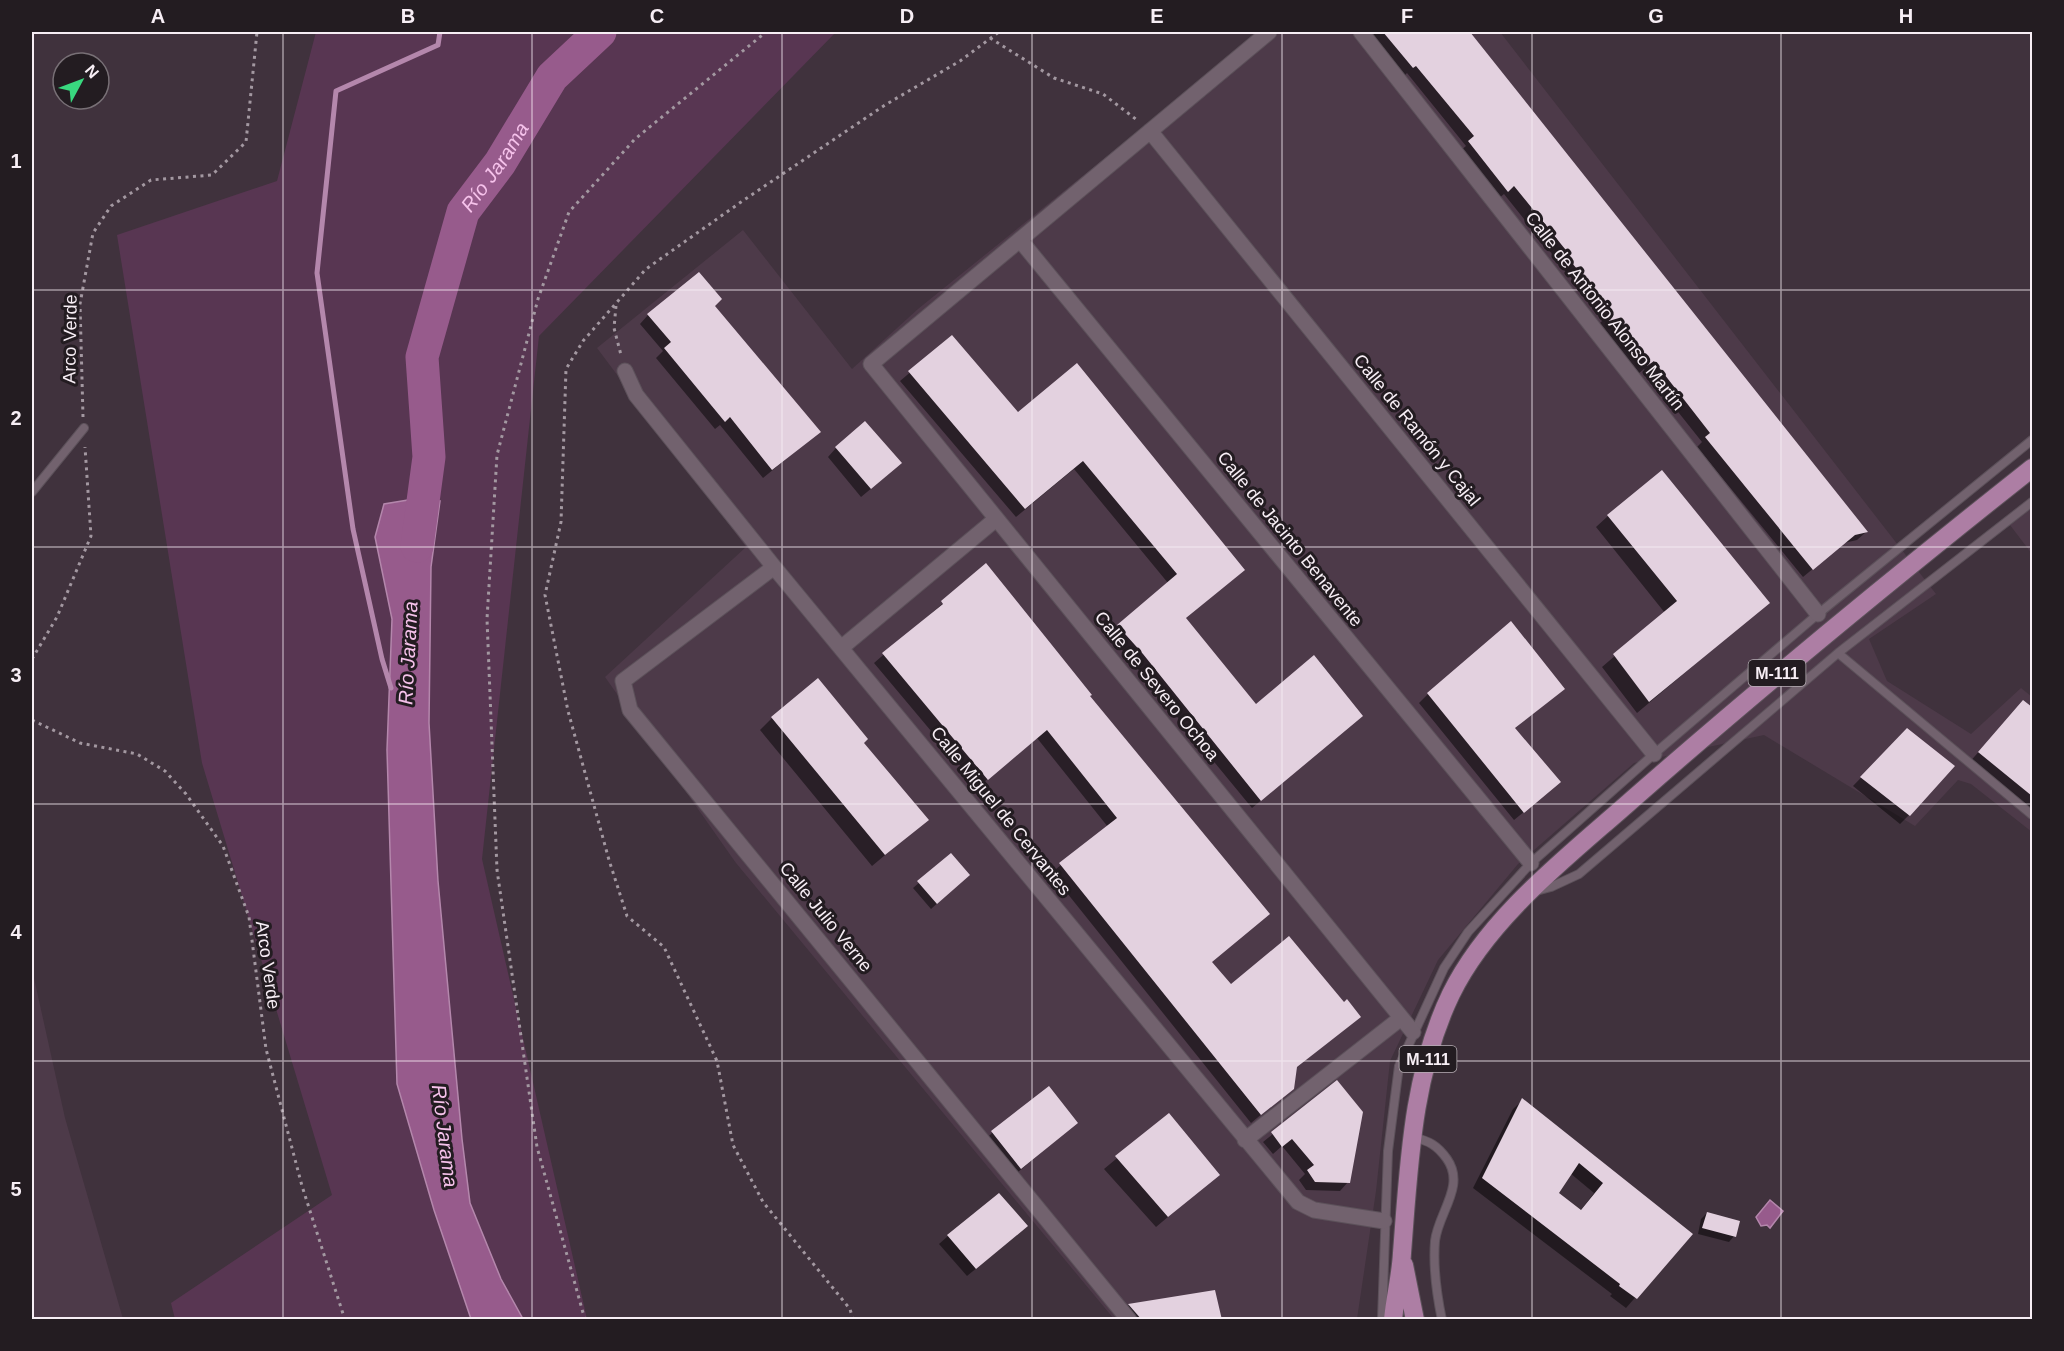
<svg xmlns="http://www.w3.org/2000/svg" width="2064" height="1351" font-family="Helvetica,sans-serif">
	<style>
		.built { fill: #4d3a49 }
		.green { fill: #583652 }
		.water { fill: #975b8c; stroke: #b487ac; stroke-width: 1.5 }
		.shadow { fill: #0007; fill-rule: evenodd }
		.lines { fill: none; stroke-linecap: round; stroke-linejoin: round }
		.stream { stroke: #b487ac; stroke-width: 5 }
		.river { stroke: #975b8c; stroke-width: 33 }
		.building { fill: #e3d1df; fill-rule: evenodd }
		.lane-casing { stroke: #5c515a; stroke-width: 10 }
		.street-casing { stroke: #5c515a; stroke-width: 17 }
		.primary-casing { stroke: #5c515a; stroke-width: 20 }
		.path { stroke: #a398a1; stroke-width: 3; stroke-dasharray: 3 4.5; stroke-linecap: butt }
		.lane { stroke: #72626e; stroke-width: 8 }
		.street { stroke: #72626e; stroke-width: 15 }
		.primary { stroke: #ad7ea4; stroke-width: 18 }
		.grid { fill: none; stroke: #f7eef5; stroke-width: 1.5; stroke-opacity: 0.55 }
		.labels { text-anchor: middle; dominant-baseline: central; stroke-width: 6; stroke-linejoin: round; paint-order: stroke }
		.shield { fill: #231c21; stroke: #b7afb5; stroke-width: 1.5 }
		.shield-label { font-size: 16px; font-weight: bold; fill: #f7eef5 }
		.street-label { font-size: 18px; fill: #f7eef5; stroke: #231c21 }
		.water-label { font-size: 20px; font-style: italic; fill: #f6c2eb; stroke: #231c21 }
		.neatline { fill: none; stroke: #f7eef5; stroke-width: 2 }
		.grid-label { font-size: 20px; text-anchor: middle; font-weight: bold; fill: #f7eef5 }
	</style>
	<rect width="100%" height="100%" fill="#40323d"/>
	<path class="built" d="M1261 32H1500L1936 594 1869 639 1887 681 1971 734 2021 688 2032 697V832L1971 784 1958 780 1915 826 1764 735 1634 763 1518 864 1438 960 1390 1061 1376 1191 1357 1319H1114L736 863 605 677 746 547 597 348 743 230 852 369 918 309Z
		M2032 508V554L2010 525Z
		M32 969 65 1118 123 1319H32Z"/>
	<path class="green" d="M316 32H836L539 336 482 859 587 1319H175L171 1303 332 1195 202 763 117 235 277 181Z"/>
	<path class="water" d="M414 499 440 501 431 567 429 723 438 881 462 1139 470 1203 501 1279 523 1319H471L434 1210 397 1084 387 750 392 619 375 537 384 504Z
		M1770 1200 1783 1211 1770 1228 1767 1225 1761 1226 1756 1217Z"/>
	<path class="shadow" d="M1367 32H1468L1866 532 1857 540 1844 543 1803 577 1697 447 1702 442 1644 369 1638 374 1598 325 1604 319 1504 194 1498 199 1460 151 1466 146 1407 73 1404 76Z
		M713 306 819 432 763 478 720 425 715 429 656 358 663 351 640 324 648 315Z
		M952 337 1018 415 1243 570 1185 619 1256 706 1352 724 1252 808 1109 634 1168 583 1074 469 1016 517 900 381Z
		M836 448 891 472 861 497 828 457Z
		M1608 516 1768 603 1637 713 1602 667 1665 613 1596 527Z
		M986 566 1088 696 1268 914 1211 962 1231 986 1344 1004 1359 1016 1296 1068 1293 1088 1251 1123 1051 873 1108 827 1037 738 978 787 874 663Z
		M1563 689 1514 729 1550 791 1514 820 1419 703 1428 694Z
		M2023 702 2032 709V818L1967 765Z
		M772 718 862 743 927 820 872 866 760 730Z
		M1907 730 1909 815 1900 824 1853 786Z
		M951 855 962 881 931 909 913 888Z
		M1337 1082 1348 1182 1340 1191 1306 1190 1299 1180 1305 1174 1282 1146 1273 1154 1263 1142Z
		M1523 1100 1691 1234 1626 1308 1610 1296 1612 1294 1473 1188 1513 1109ZM1570 1173 1594 1193 1580 1211 1557 1193Z
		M1169 1115 1218 1175 1156 1227 1104 1169Z
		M1076 1123 1012 1177 984 1141 992 1133Z
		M1707 1213 1734 1236 1729 1242 1698 1234 1701 1219Z
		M1017 1235 967 1276 939 1244 948 1236Z
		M1129 1305 1220 1320H1120L1117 1316Z"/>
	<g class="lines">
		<path class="stream" d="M391 688 382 659 353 529 317 273 336 91 438 45 440 32"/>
		<path class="river" id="s1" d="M417 546 429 457 422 357 463 212 500 163 552 77 600 32"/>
	</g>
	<path class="building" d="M1383 32H1470L1868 532 1855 535 1813 570 1705 437 1710 433 1654 361 1647 366 1605 316 1612 310 1566 256 1569 254 1514 186 1508 192 1468 141 1474 136 1416 66 1413 68Z
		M699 272 722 299 715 306 821 432 772 470 730 417 725 422 664 348 671 342 647 314Z
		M952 335 1018 412 1077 363 1245 570 1186 618 1256 704 1314 655 1363 716 1261 801 1143 654 1117 625 1177 574 1142 532 1083 461 1025 509 908 371Z
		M865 421 902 463 871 489 835 447Z
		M1662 470 1770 603 1649 702 1613 654 1677 601 1607 515Z
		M986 563 1092 695 1090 696 1270 914 1212 962 1231 984 1289 936 1344 1002 1347 999 1361 1017 1297 1067 1294 1089 1261 1115 1059 863 1117 818 1047 730 988 780 882 653 943 604 941 601Z
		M1511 621 1565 689 1515 728 1561 782 1524 813 1427 693Z
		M818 678 868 739 864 743 929 820 885 855 771 717Z
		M2023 700 2032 707V796L1978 752Z
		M1907 728 1955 766 1910 816 1860 777Z
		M951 853 970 875 937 904 917 881Z
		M1337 1080 1363 1112 1350 1183 1315 1182 1307 1170 1314 1165 1292 1139 1282 1147 1271 1132Z
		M1049 1086 1078 1123 1021 1169 991 1131Z
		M1522 1098 1693 1234 1637 1299 1619 1286 1620 1284 1482 1178ZM1579 1163 1603 1183 1581 1210 1559 1193Z
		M1169 1113 1220 1175 1168 1217 1115 1156Z
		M999 1193 1028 1226 976 1269 947 1235Z
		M1707 1212 1740 1221 1736 1237 1702 1228Z
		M1215 1290 1222 1320H1142L1128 1304Z"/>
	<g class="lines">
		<g class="lane-casing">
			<path id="lane" d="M32 492 84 428
				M1838 653 2032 815
				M1536 891 1551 887 1579 874 1838 653 2032 502
				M1413 1137C1429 1141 1437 1145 1447 1159 1466 1186 1438 1213 1435 1241 1433 1266 1437 1296 1442 1320
				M1382 1320 1388 1151 1399 1066 1444 968 1468 932 1531 863 1654 754 1818 614 2032 440"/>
		</g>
		<g class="street-casing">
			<path id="street" d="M1269 32 871 364 1413 1032
				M1361 32 1818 614
				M1150 131 1654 754
				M1020 240 1531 863
				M625 371 636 395 774 567 1298 1202 1314 1210 1384 1221
				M774 567 623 681 630 710 1129 1320
				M841 648 996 519
				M1245 1140 1401 1018"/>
		</g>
		<g class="primary-casing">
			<path id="primary" d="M1404 1265 1415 1320
				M1393 1320C1395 1297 1401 1275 1402 1253 1409 1165 1412 1075 1451 994 1489 916 1570 855 1634 798 1764 684 1897 575 2032 468"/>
		</g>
		<path class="path" d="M990 38 1054 78 1103 94 1137 120
			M616 306 614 328 621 355
			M83 417 80 304 93 233 111 206 151 180 212 175 246 142 257 32
			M32 659 57 617 91 536 85 447
			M32 720 80 743 137 754 165 771 186 794 223 846 249 917 266 1049 302 1186 345 1320
			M585 1320 537 1147 497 870 487 619 497 455 538 299 569 212 635 139 766 32
			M853 1320 850 1309 763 1202 733 1145 717 1061 664 947 627 916 609 860 568 711 545 595 561 522 566 369 583 341 646 269 741 202 885 105 960 61 999 32"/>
		<use href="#lane" class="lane"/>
		<use href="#street" class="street"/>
		<use href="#primary" class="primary"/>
	</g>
	<path class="grid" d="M283 32V1320M532 32V1320M782 32V1320M1032 32V1320M1282 32V1320M1532 32V1320M1781 32V1320M32 290H2032M32 547H2032M32 804H2032M32 1061H2032"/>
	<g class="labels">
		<g class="shield">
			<rect x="1748.5" y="660" width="57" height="26" rx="4.5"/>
			<rect x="1399.5" y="1046" width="57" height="26" rx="4.5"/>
		</g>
		<g class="shield-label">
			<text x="1777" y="673">M-111</text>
			<text x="1428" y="1059">M-111</text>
		</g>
		<g class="street-label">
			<text transform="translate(1605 311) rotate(52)">Calle de Antonio Alonso Martín</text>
			<text transform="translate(70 339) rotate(-89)">Arco Verde</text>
			<text transform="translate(1417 430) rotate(51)">Calle de Ramón y Cajal</text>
			<text transform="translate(1290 539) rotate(51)">Calle de Jacinto Benavente</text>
			<text transform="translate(1157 686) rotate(51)">Calle de Severo Ochoa</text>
			<text transform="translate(1001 811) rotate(51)">Calle Miguel de Cervantes</text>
			<text transform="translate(826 917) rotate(51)">Calle Julio Verne</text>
			<text transform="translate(268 965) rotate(82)">Arco Verde</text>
		</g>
		<g class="water-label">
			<text stroke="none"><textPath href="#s1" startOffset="396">Río Jarama</textPath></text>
			<text transform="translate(408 653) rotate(-87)">Río Jarama</text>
			<text transform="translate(445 1136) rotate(83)">Río Jarama</text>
		</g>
	</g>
	<rect width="2064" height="1351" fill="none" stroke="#231c21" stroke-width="66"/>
	<g transform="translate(81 81) rotate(49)"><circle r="28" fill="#231c21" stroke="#787076" stroke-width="1.5"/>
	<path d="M0-4.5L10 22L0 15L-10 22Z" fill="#39d87f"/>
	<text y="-9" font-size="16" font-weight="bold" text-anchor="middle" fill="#f7eef5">N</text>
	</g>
	<rect x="33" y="33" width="1998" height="1285" class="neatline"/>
	<g class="grid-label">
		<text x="158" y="23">A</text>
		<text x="408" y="23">B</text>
		<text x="657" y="23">C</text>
		<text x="907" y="23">D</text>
		<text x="1157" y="23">E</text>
		<text x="1407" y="23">F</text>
		<text x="1656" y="23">G</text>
		<text x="1906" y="23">H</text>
		<text x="16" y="168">1</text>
		<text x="16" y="425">2</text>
		<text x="16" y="682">3</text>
		<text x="16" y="939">4</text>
		<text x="16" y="1196">5</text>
	</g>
</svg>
